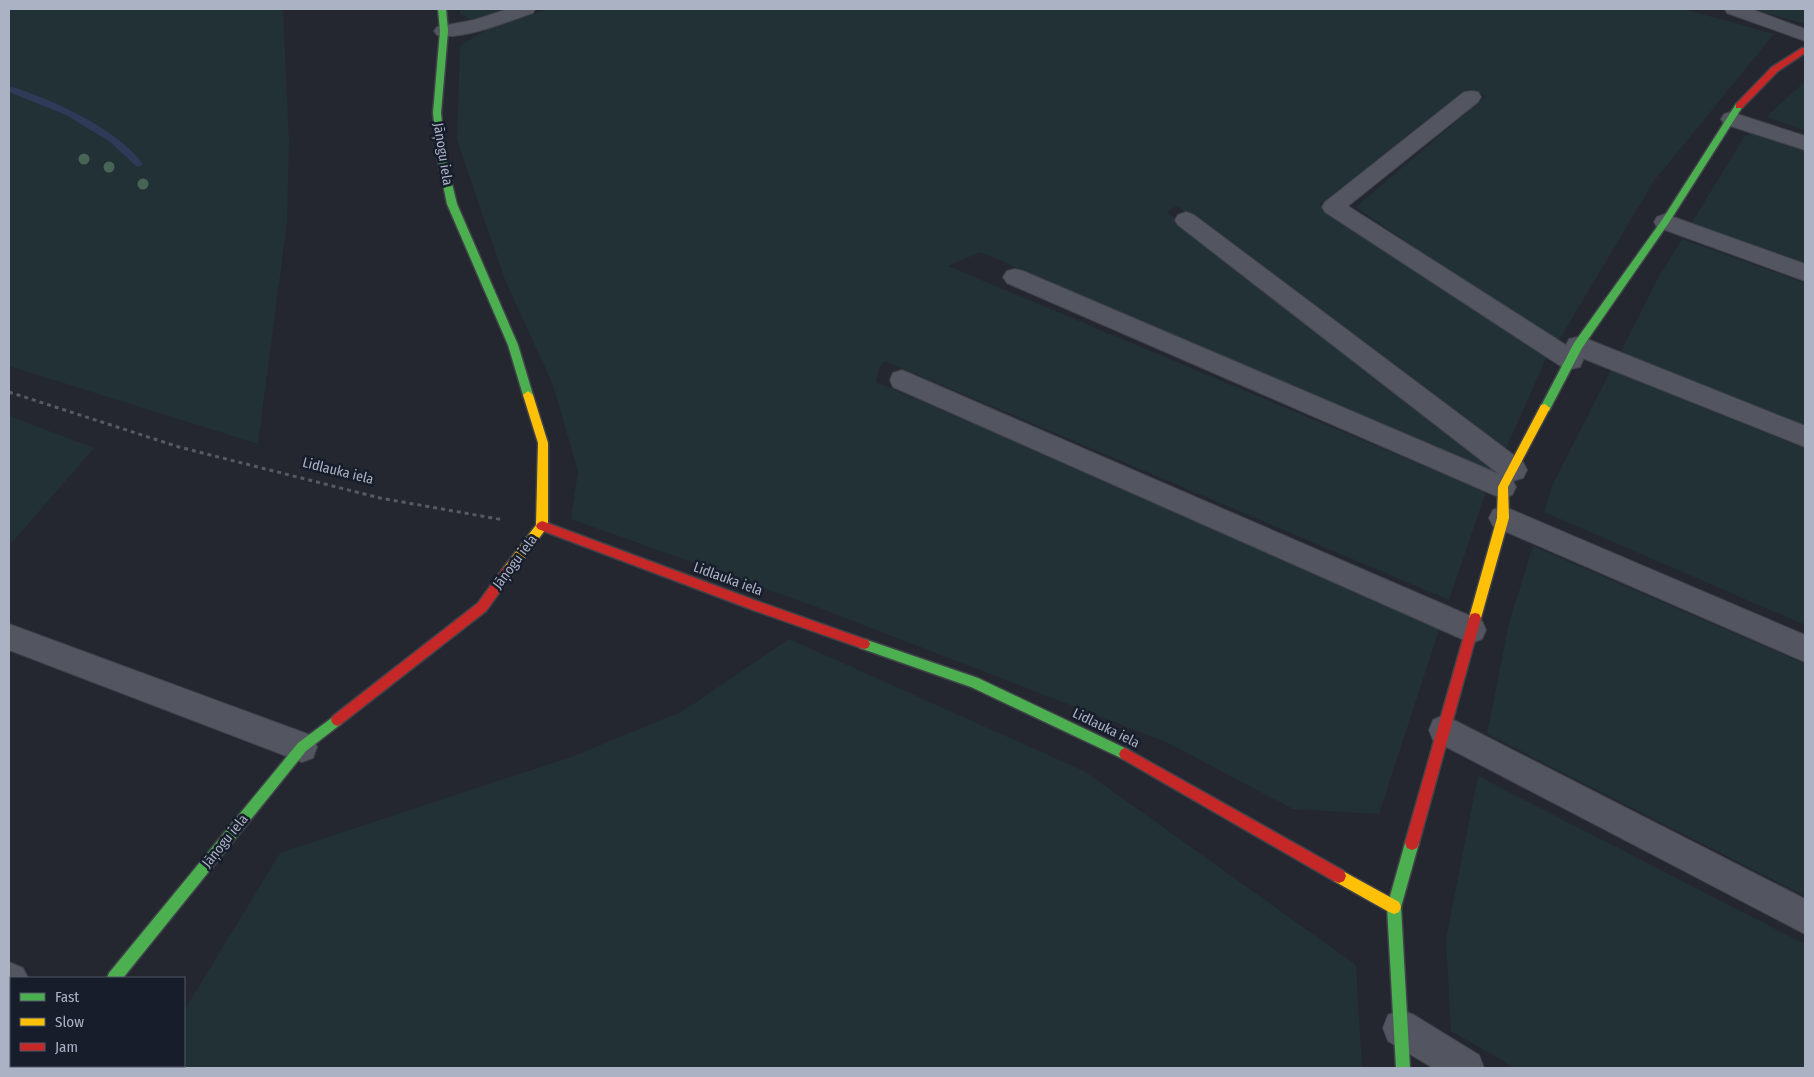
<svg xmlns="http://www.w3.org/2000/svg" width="1814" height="1077" font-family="'Fira Sans Condensed',sans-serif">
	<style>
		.green { fill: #213136 }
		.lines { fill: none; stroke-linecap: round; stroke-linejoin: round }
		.stream { fill: #2e3a58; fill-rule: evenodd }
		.street-casing { stroke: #40424a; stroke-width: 2 }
		.fast-casing { stroke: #40424a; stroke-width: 3 }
		.slow-casing { stroke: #40424a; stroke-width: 3 }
		.jam-casing { stroke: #40424a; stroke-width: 3 }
		.path { stroke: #565a63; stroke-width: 3; stroke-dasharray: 4 4; stroke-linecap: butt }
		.street { fill: #535660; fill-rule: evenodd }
		.fast { fill: #4caf50; fill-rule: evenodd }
		.slow { fill: #ffc107; fill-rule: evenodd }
		.jam { fill: #c62828; fill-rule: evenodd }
		.tree { fill: #476455 }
		.labels { text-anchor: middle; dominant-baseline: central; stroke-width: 5; stroke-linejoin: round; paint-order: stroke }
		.street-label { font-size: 14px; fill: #abb2c4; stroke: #171d2b }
	</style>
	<rect width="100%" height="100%" fill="#242730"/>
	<path class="green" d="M9 9H283L289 141 287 222 258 444 9 366Z
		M460 9H506L471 20 460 14Z
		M549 9H1684L1774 34 1654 181 1556 345 1356 207 1486 96 1466 89 1319 205 1547 356 1505 451 1177 206 1167 212 1496 467 1492 478 981 252 948 266 1486 492 1449 600 885 361 880 367 876 382 1441 624 1379 814 1293 809 1166 742 814 606 571 519 578 471 553 385 505 280 457 140 460 46 487 29Z
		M1752 9H1805V24Z
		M1805 82V130L1766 117 1802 84Z
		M1751 132 1805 149V265L1691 224 1744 137Z
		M1682 239 1805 283V426L1620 353 1658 278Z
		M1611 370 1805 448V625L1544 512 1552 486Z
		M9 416 94 448 9 546Z
		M1533 546 1805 664V896L1487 734 1509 623Z
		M789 639 1084 771 1356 965 1362 1068H149L150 1066H184V1011L280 853 571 757 683 711Z
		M1478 776 1805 944V1068H1515L1451 1031 1446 939Z"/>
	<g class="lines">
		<path class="stream" d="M9 86C52 99 116 128 143 164L139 167 136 166 109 141 66 115 9 92Z"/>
		<g class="street-casing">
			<path id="street" d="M508 9H535L533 13C509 21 461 41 437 35L434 31 437 27 474 20Z
				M1725 9H1751L1805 29V41L1727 13Z
				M1471 91 1478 92 1481 97 1478 102 1348 206 1566 345 1569 339 1578 337 1587 339 1805 426V447L1582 358 1583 360 1580 367 1571 369 1562 367 1325 212 1322 207 1325 202 1464 92Z
				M1731 112 1805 136V150L1724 124 1721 119 1724 114Z
				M1186 212 1194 215 1523 462 1527 470 1523 478 1513 481 1516 487 1512 495 1503 498 1494 495 1007 283 1003 277 1007 271 1015 269 1023 271 1499 474 1178 225 1175 220 1178 215Z
				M1665 214 1805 264V281L1657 227 1654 222 1657 217Z
				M902 370 1482 621 1486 630 1482 639 1472 643 1462 639 893 387 890 380 893 373Z
				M1503 506 1805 635V662L1493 526 1489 518 1493 510Z
				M9 624 313 736 317 747 313 758 302 762 9 650Z
				M1444 715 1805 899V934L1433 740 1429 730 1433 720Z
				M9 962 23 968 28 978H11V997L9 996Z
				M1401 1010 1414 1015 1479 1055 1484 1068H1433L1388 1041 1383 1028 1388 1015Z
				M39 1066H75L74 1068H38Z"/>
		</g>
		<g class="fast-casing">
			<path id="fast" d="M438 9H446L448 31 441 113 446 160 457 204 518 345 533 395 528 399 523 395 508 345 447 204 438 160 433 113 440 31Z
				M1739 103 1743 106 1668 224 1582 348 1549 411H1541L1540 408 1574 343 1662 220 1736 104Z
				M864 639 978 678 1129 750 1131 754 1129 758 1125 760 1121 758 971 687 860 648 858 644 860 640Z
				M337 714 341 716 343 720 341 724 306 751 123 978H107L109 973 298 743Z
				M1412 836 1417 838 1419 843 1401 907 1410 1068H1396L1387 907 1405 843 1407 838Z"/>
		</g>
		<g class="slow-casing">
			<path id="slow" d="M528 391 533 395 548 443V526L512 575 508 576 504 575 502 571 504 567 536 525 538 443 523 395Z
				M1545 404 1550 408 1508 487 1509 518 1481 618 1479 622 1475 623 1471 622 1469 618 1497 518 1498 487 1541 405Z
				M1339 869 1399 902 1401 907 1399 912 1394 914 1389 912 1334 881 1332 876 1334 871Z"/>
		</g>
		<g class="jam-casing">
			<path id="jam" d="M1802 48H1805V53L1778 71 1742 108H1736V104L1772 67Z
				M542 521 754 600 864 639 868 640 870 644 868 648 864 649 753 610 538 529 536 526 538 523Z
				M508 566 512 567 514 571 512 575 486 611 341 724 337 726 333 724 331 720 333 716 478 603 504 567Z
				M1475 613 1479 614 1481 618 1419 843 1417 848 1412 850 1407 848 1405 843 1469 618 1471 614Z
				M1125 748 1344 871 1346 876 1344 881 1339 883 1334 881 1121 758 1119 754 1121 750Z"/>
		</g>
		<path class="path" d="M9 392 179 447 380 498 504 520"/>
		<use href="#street" class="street"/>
		<use href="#fast" class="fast"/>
		<use href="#slow" class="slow"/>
		<use href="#jam" class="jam"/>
	</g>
	<g class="tree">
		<circle cx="84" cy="159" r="5.5"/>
		<circle cx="109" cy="167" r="5.5"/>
		<circle cx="143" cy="184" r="5.5"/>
	</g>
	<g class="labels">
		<g class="street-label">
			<text transform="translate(443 154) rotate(81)">Jāņogu iela</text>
			<text transform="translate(338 471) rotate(14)">Lidlauka iela</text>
			<text transform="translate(515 562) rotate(-53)">Jāņogu iela</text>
			<text transform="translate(728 579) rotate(20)">Lidlauka iela</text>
			<text transform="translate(1106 728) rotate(26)">Lidlauka iela</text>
			<text transform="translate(225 841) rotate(-51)">Jāņogu iela</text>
		</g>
	</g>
	<rect width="1814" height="1077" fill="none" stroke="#abb2c4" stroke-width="20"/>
	<rect x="10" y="977" width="175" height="90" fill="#171d2b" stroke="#525968"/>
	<rect x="20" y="993" width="25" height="8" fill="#4caf50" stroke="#525968"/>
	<text x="55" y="1002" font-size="15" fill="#abb2c4">Fast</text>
	<rect x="20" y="1018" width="25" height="8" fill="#ffc107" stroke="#525968"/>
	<text x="55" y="1027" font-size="15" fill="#abb2c4">Slow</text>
	<rect x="20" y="1043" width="25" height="8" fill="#c62828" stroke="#525968"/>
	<text x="55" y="1052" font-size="15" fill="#abb2c4">Jam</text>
</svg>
